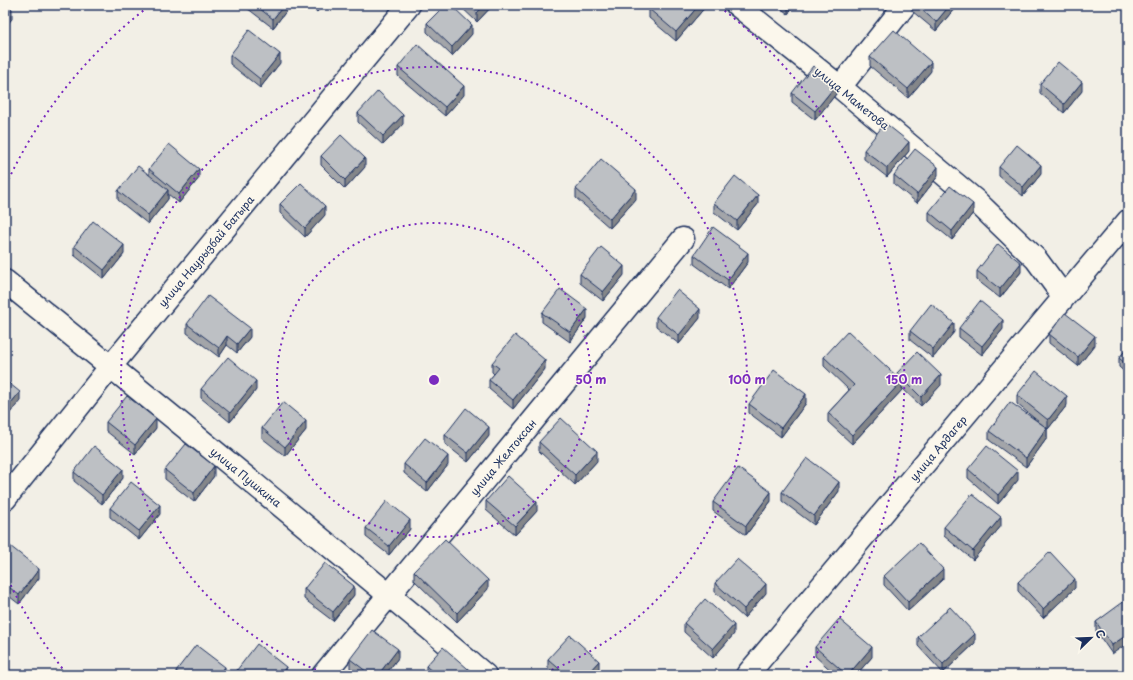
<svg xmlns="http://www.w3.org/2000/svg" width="1133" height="680" font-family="'Playpen Sans',sans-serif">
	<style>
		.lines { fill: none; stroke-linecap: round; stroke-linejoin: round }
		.minor-casing { stroke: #1b2f5e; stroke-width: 25 }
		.minor { stroke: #fbf7ec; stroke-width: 22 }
		.wall { fill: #a3a5a9; stroke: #1b2f5e }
		.shaded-wall { fill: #848689; stroke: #1b2f5e }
		.building { fill: #bdc0c4; stroke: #1b2f5e }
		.ring { fill: none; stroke: #7b2cbf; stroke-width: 2; stroke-dasharray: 2 4 }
		.labels { text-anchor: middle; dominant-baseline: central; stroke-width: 3; stroke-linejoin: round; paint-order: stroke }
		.street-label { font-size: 11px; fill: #1b2f5e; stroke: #fbf7ec }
		.centre { fill: #7b2cbf; stroke: #fbf7ec; stroke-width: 2 }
		.ring-label { font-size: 12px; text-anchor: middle; font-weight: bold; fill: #7b2cbf; stroke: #fbf7ec; stroke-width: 3; stroke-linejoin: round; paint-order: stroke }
	</style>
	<rect width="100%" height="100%" fill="#f2efe6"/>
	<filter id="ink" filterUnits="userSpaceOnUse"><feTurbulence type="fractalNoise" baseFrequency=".025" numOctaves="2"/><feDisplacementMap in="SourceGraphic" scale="8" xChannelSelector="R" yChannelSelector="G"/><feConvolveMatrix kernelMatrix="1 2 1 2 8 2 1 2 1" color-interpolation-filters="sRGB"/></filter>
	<g filter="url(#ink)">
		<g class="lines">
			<g class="minor-casing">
				<path id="minor" d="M737 5 840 87 976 201 1036 259 1064 297
					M840 87 905 5
					M5 281C166 411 326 542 485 675
					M5 499 111 366 409 5
					M323 675 683 239
					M747 675 1128 221"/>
			</g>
			<use href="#minor" class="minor"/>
		</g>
		<path class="wall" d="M243 5H291L273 28Z
			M308 5H324L317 12Z
			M459 5H493L477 22Z
			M707 5 676 41 649 18V9Z
			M777 5H795L788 14Z
			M912 5H954V9L936 31 912 11Z
			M427 23 472 34 452 56 427 32Z
			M230 55 280 63 260 88 230 64Z
			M870 57 931 71 908 98 870 66Z
			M398 67 464 95 445 116 398 76Z
			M1128 78V95L1124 92V83Z
			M1040 84 1082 91 1064 113 1040 93Z
			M792 93 836 94 815 120 792 102Z
			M358 113 403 124 383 145 358 122Z
			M864 150 909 151 887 177 864 159Z
			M321 156 365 167 345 189 321 165Z
			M999 167 1041 174 1023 196 999 176Z
			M149 169 199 178 179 203 168 194V199L148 224 118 200V191L149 175Z
			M894 175 938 176 917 203 894 184Z
			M576 189 636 199 610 228 576 198Z
			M714 203 758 204 737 230 714 212Z
			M280 204 325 215 305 237 280 213Z
			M929 212 973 213 952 240 929 221Z
			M74 246 124 254 104 279 74 255Z
			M694 255 748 262 728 289 694 264Z
			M977 271 1021 272 1000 298 977 280Z
			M580 274 624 275 603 301 580 283Z
			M542 313 587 318 570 342 542 322Z
			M656 317 700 318 679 344 656 326Z
			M187 324 250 337 237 353 227 345 219 357 187 333Z
			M959 328 1003 329 982 355 959 337Z
			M910 331 954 332 933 358 910 340Z
			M1049 334 1095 345 1078 366 1049 343Z
			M1128 347V375L1119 367V358Z
			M824 357 897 376V373L941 385 921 406 902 388V390L852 444 828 422V413L849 390 824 366Z
			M492 363 545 369 513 409 489 389V380L494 374 492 372Z
			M201 389 256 390 230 422 201 398Z
			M1017 395 1067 405 1048 429H1047V438L1026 467 989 440V431L1045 427 1017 404Z
			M806 403 781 437 749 413V404Z
			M106 422 156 428 135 454 106 431Z
			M262 428 306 430 285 456 262 438Z
			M445 435 489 436 468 462 445 444Z
			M539 442 597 461 575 485 539 451Z
			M404 464 448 465 427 492 404 473Z
			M968 469 1018 480 998 504 968 478Z
			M165 470 214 476 194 502 165 479Z
			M74 472 123 478 102 504 74 481Z
			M839 491 814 525 782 501V492Z
			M486 501 537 511 515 535 486 510Z
			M771 501 746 535 713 511V502Z
			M110 508 160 514 139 540 110 517Z
			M1001 526 973 560 944 536V527Z
			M366 528 410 529 389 555 366 537Z
			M5 553 39 578 19 604 5 593Z
			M414 571 488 589 457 622 414 580Z
			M884 576 943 579 908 611 884 585Z
			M1018 582 1075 588 1043 618 1018 591Z
			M715 583 766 593 744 618 715 592Z
			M304 589 354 595 333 621 304 599Z
			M1128 602 1112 654 1096 631V622Z
			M684 623 734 634 713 658 684 632Z
			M918 637 975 643 943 673 918 646Z
			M815 647 872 657 856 675H836L815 656Z
			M398 658 385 675H359L350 668V659Z
			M548 659 599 670 594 675H556L548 668Z
			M426 666 475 675H426Z
			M237 670 286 675H237Z
			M176 671 225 675H176Z"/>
		<path class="shaded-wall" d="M284 5H291L273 28V19Z
			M317 5H324L317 12Z
			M484 5H493L477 22V13Z
			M699 5H707L676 41V32Z
			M788 5H795L788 14Z
			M950 5H954V9L936 31V22Z
			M12 9V19L5 27V18Z
			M472 25V34L452 56V47Z
			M280 54V63L260 88V79Z
			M931 62V71L908 98V89Z
			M1082 82V91L1064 113V104Z
			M836 85V94L815 120V111Z
			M464 86V95L445 116V107Z
			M403 115V124L383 145V136Z
			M909 142V151L887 177V168Z
			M365 158V167L345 189V180Z
			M1041 165V174L1023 196V187Z
			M938 167V176L917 203V194Z
			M199 169V178L179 203V194Z
			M636 189V199L610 228V219Z
			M168 190V199L148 224V215Z
			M758 195V204L737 230V221Z
			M973 204V213L952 240V231Z
			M325 206V215L305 237V228Z
			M124 245V254L104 279V270Z
			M748 253V262L728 289V280Z
			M1021 263V272L1000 298V289Z
			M624 266V275L603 301V292Z
			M587 309V318L570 342V332Z
			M700 309V318L679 344V335Z
			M1003 320V329L982 355V346Z
			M954 323V332L933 358V349Z
			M250 328V337L237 353V344Z
			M227 336V345L219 357V348Z
			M1095 336V345L1078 366V357Z
			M545 360V369L513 409V400Z
			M941 375V385L921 406V397Z
			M256 381V390L230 422V413Z
			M902 381V390L852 444V435Z
			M20 392V401L5 419V410Z
			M806 394V403L781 437V428Z
			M1067 396V405L1048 429V420Z
			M156 419V428L135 454V445Z
			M306 421V430L285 456V447Z
			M489 427V436L468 462V453Z
			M1047 428V438L1026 467V458Z
			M597 451V461L575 485V475Z
			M448 456V465L427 492V483Z
			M214 466V476L194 502V493Z
			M123 469V478L102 504V495Z
			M1018 471V480L998 504V495Z
			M839 482V491L814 525V516Z
			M771 492V501L746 535V526Z
			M537 502V511L515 535V526Z
			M160 505V514L139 540V531Z
			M1001 517V526L973 560V551Z
			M410 520V529L389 555V546Z
			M39 569V578L19 604V595Z
			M943 569V579L908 611V602Z
			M1075 579V588L1043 618V609Z
			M488 580V589L457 622V613Z
			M766 584V593L744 618V609Z
			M354 586V595L333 621V612Z
			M734 625V634L713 658V649Z
			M975 634V643L943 673V664Z
			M1128 634V643L1112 654V645Z
			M872 647V657L856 675H848Z
			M398 649V658L385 675H378Z
			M599 661V670L594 675H586Z
			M225 667V675H219Z
			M286 667V675H280Z"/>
		<path class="building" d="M5 5H7L12 9 5 18Z
			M255 5H284L273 19Z
			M445 5H451L472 25 452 47 427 23Z
			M468 5H484L477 13Z
			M652 5H699L676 32 649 9Z
			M916 5H950L936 22Z
			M249 30 280 54 260 79 230 55Z
			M894 30 931 62 908 89 870 57Z
			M417 44 464 86 445 107 398 67Z
			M1058 62 1082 82 1064 104 1040 84Z
			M813 66 836 85 815 111 792 93Z
			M1128 78V86L1124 83Z
			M378 91 403 115 383 136 358 113Z
			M885 123 909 142 887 168 864 150Z
			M341 135 365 158 345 180 321 156Z
			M169 144 199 169 179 194 149 169Z
			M1017 145 1041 165 1023 187 999 167Z
			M915 149 938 167 917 194 894 175Z
			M601 159 636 189 610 219 576 189Z
			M138 166 168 190 148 215 118 191Z
			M735 176 758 195 737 221 714 203Z
			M301 183 325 206 305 228 280 204Z
			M950 186 973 204 952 231 929 212Z
			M93 221 124 245 104 270 74 246Z
			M713 227 748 253 728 280 694 255Z
			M998 244 1021 263 1000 289 977 271Z
			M601 247 624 266 603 292 580 274Z
			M560 289 587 309 570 332 542 313Z
			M677 290 700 309 679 335 656 317Z
			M208 296 250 328 237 344 227 336 219 348 187 324Z
			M980 301 1003 320 982 346 959 328Z
			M931 304 954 323 933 349 910 331Z
			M1065 313 1095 336 1078 357 1049 334Z
			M848 331 902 381 852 435 828 413 854 385 824 357Z
			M515 335 545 360 513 400 489 380 499 368 492 363Z
			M1128 347V366L1119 358Z
			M917 352 941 375 921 397 897 373Z
			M228 357 256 381 230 413 201 389Z
			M774 370 806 394 781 428 749 404Z
			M1036 371 1067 396 1048 420 1017 395Z
			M5 380 20 392 5 410Z
			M127 396 156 419 135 445 106 422Z
			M283 402 306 421 285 447 262 428Z
			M1010 402 1047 428 1026 458 989 431Z
			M466 408 489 427 468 453 445 435Z
			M561 418 597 451 575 475 539 442Z
			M425 438 448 456 427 483 404 464Z
			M186 444 214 466 194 493 165 470Z
			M94 446 123 469 102 495 74 472Z
			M987 446 1018 471 998 495 968 469Z
			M807 458 839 482 814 516 782 492Z
			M738 468 771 492 746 526 713 502Z
			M508 476 537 502 515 526 486 501Z
			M131 482 160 505 139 531 110 508Z
			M972 494 1001 517 973 551 944 527Z
			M387 501 410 520 389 546 366 528Z
			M445 539 488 580 457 613 414 571Z
			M919 543 943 569 908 602 884 576Z
			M10 546 39 569 19 595 5 584V553Z
			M1050 552 1075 579 1043 609 1018 582Z
			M737 559 766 584 744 609 715 583Z
			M325 563 354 586 333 612 304 589Z
			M705 599 734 625 713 649 684 623Z
			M1126 600 1128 602V634L1112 645 1096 622Z
			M950 607 975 634 943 664 918 637Z
			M839 619 872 647 848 675H847L815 647Z
			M372 630 398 649 378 675H371L350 659Z
			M570 635 599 661 586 675H566L548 659Z
			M257 644 286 667 280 675H243L237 670Z
			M196 645 225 667 219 675H181L176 671Z
			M443 647 475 675H436L426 666Z
			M1014 673 1016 675H1012Z"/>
	</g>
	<g class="ring">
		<circle cx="434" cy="380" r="157"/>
		<path d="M327 674A313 313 0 1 1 541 674"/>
		<path d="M66 673A470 470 0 0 1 6 575M6 185A470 470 0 0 1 148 7M720 7A470 470 0 0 1 802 673"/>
	</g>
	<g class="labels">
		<g class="street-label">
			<text transform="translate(852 98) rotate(39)">улица Маметова</text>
			<text transform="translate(206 251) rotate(-50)">улица Наурызбай Батыра</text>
			<text transform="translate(938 448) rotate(-50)">улица Ардагер</text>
			<text transform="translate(503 457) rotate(-50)">улица Желтоксан</text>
			<text transform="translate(246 477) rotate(39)">улица Пушкина</text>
		</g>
	</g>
	<circle cx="434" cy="380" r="6" class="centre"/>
	<g class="ring-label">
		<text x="591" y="384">50 m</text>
		<text x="747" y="384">100 m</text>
		<text x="904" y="384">150 m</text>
	</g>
	<rect width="1133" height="680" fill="none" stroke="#fbf7ec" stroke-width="20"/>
	<rect x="10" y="10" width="1113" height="660" fill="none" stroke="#1b2f5e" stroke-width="1.5" filter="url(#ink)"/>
	<g transform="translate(1091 638) rotate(67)" stroke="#fbf7ec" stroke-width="3" paint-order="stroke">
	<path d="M0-3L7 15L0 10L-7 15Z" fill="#1b2f5e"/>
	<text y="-6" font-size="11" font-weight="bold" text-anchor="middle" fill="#1b2f5e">С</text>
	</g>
</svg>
